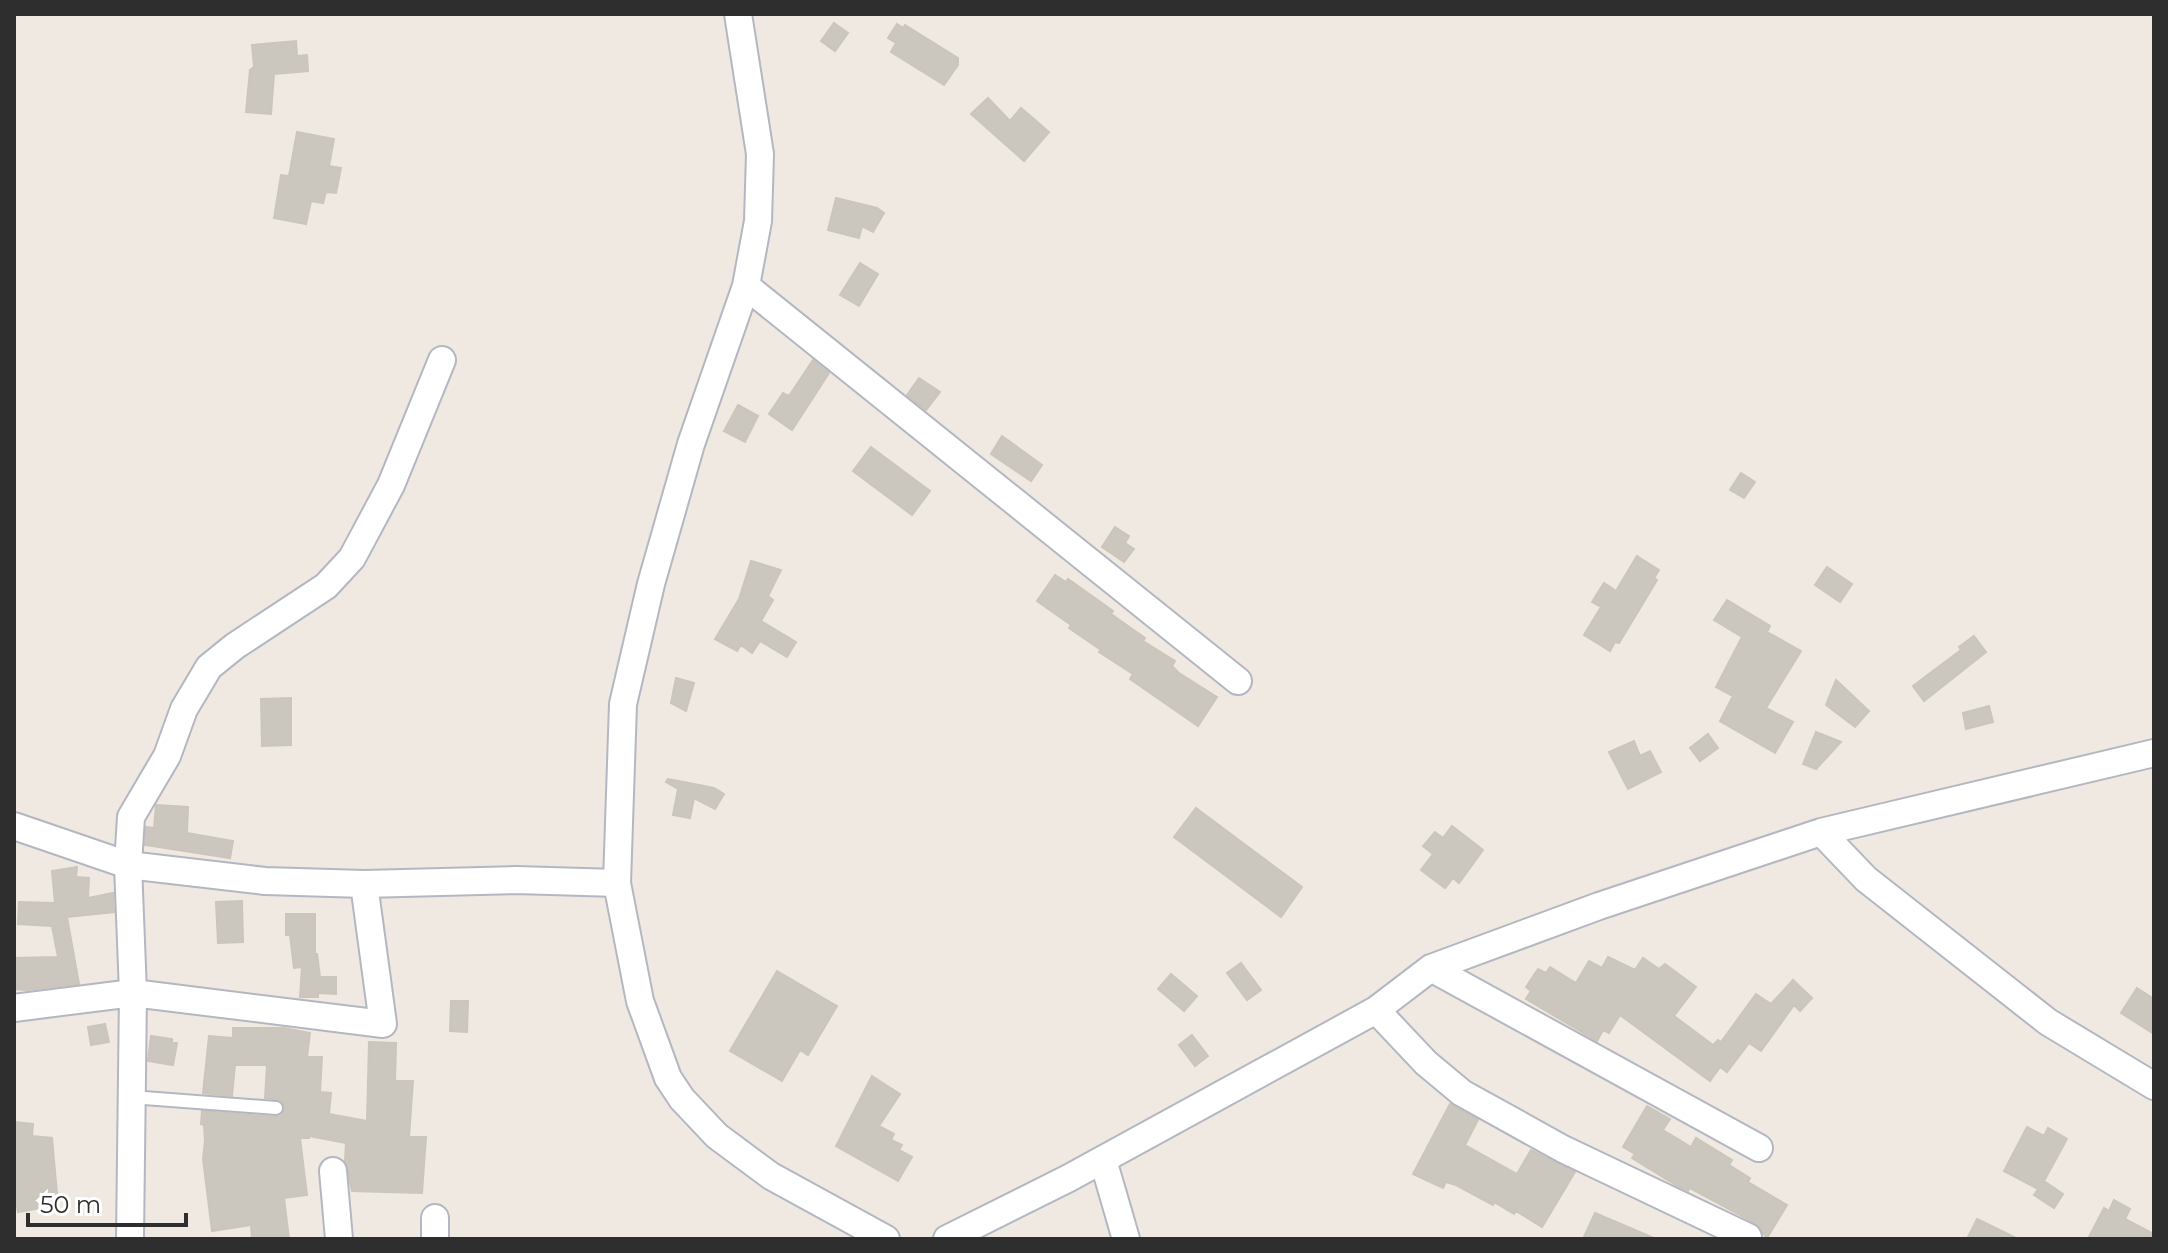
<svg xmlns="http://www.w3.org/2000/svg" width="2168" height="1253" font-family="Montserrat,sans-serif">
	<style>
		.building { fill: #cbc7bf; stroke: #cbc5ba; stroke-width: 2 }
		.lines { fill: none; stroke-linecap: round; stroke-linejoin: round }
		.service-casing { stroke: #b4b7c1; stroke-width: 16 }
		.minor-casing { stroke: #b4b7c1; stroke-width: 30 }
		.service { stroke: #fff; stroke-width: 12 }
		.minor { stroke: #fff; stroke-width: 26 }
	</style>
	<rect width="100%" height="100%" fill="#efe9e1"/>
	<path class="building" d="M834 23 848 33 835 51 821 41Z
		M897 24 903 28 905 25 958 58V65L944 85 891 52 896 43 888 38Z
		M296 41 297 56 307 55 308 71 274 74 271 114 246 112 250 70 254 67 252 45Z
		M988 98 1010 121 1021 108 1049 132 1024 161 971 114Z
		M297 132 334 139 329 166 341 168 336 193 326 192 323 203 311 201 306 224 274 218 281 175 289 176Z
		M836 198 877 208 884 213 873 232 862 226 859 238 828 230Z
		M860 263 878 274 859 306 840 295Z
		M813 360 829 373 792 430 769 414 783 393 789 396Z
		M919 378 940 392 926 410 907 395Z
		M738 405 758 416 745 442 724 431Z
		M1002 436 1042 465 1031 481 991 454Z
		M871 447 930 491 912 515 853 471Z
		M1741 473 1755 482 1744 498 1730 490Z
		M1115 527 1129 536 1125 543 1134 549 1124 562 1102 547Z
		M1637 556 1659 570 1654 578 1657 580 1619 643 1615 642 1610 651 1584 635 1601 607 1592 602 1604 583 1616 591Z
		M751 561 781 570 768 596 773 600 761 621 796 642 787 657 760 641 752 653 741 645 737 651 715 639 739 599Z
		M1827 567 1852 584 1840 602 1815 585Z
		M1055 575 1066 582 1068 579 1113 611 1111 614 1145 638 1143 641 1175 661 1172 666 1179 673 1217 697 1198 726 1130 679 1133 674 1099 652 1101 650 1069 628 1071 625 1037 601Z
		M1727 600 1770 626 1767 632 1801 651 1766 708 1793 722 1775 753 1720 721 1733 696 1716 687 1742 637 1714 620Z
		M1974 636 1986 652 1924 701 1913 686 1961 650 1959 647Z
		M676 678 694 683 686 711 671 703Z
		M1836 680 1869 711 1855 727 1826 705Z
		M291 698V745L262 746 261 699Z
		M1989 706 1993 722 1966 729 1963 713Z
		M1816 732 1841 742 1816 769 1803 764Z
		M1708 734 1718 748 1700 761 1690 748Z
		M1634 741 1640 756 1650 751 1661 772 1628 789 1609 752Z
		M668 779 714 788 724 794 715 809 694 798 690 818 673 815 678 789 666 782Z
		M156 805 188 807 187 833 233 841 230 858 145 845 146 827 154 828Z
		M1196 808 1302 887 1281 917 1174 837Z
		M1452 826 1483 850 1459 883 1453 878 1445 888 1421 870 1433 854 1423 846 1435 832 1443 838Z
		M77 867 76 877 89 878 88 898 113 893 114 912 67 917 79 984 27 990 14 989V958L58 957 52 926 18 924 19 902 55 903 52 871Z
		M242 901 243 942 218 943 216 902Z
		M286 914H315V954H317L320 977H336V994L318 993V997H300L302 967 294 968 290 935H286Z
		M1608 957 1635 970 1643 958 1659 969 1665 964 1696 987 1674 1016 1713 1045 1718 1040 1721 1042 1756 994 1771 1004 1793 980 1812 998 1800 1011 1794 1005 1761 1051 1749 1043 1727 1072 1720 1067 1710 1081 1620 1015 1609 1033 1603 1030 1597 1041 1526 999 1531 991 1526 987 1538 969 1546 973 1550 967 1576 983 1589 961 1602 968Z
		M1241 963 1261 990 1247 1000 1227 973Z
		M777 971 837 1006 808 1055 800 1050 782 1081 730 1051Z
		M1171 974 1197 996 1184 1011 1158 989Z
		M2137 988 2154 999V1034L2121 1013Z
		M451 1001H468L467 1032 450 1031Z
		M105 1024 109 1042 91 1045 88 1027Z
		M233 1028H284L310 1033 307 1057H322L320 1092 331 1093 329 1114 367 1121 369 1042 396 1043 395 1081H413L409 1137H426L422 1193 352 1191 345 1161 346 1143 309 1136V1138H300L307 1195 284 1198 289 1239H252L251 1225 212 1231 203 1159 205 1141 204 1125 201 1124 202 1111 275 1117 281 1116 285 1109 280 1100 265 1098 267 1065H235L232 1096 203 1093 209 1036 233 1038Z
		M1192 1035 1208 1056 1195 1066 1179 1045Z
		M151 1036 172 1039V1043H177L173 1065 148 1061Z
		M872 1076 900 1094 879 1126 894 1134 891 1140 902 1145 899 1150 912 1157 898 1181 836 1146Z
		M1450 1104 1478 1120 1465 1145 1517 1174 1531 1150 1575 1172 1542 1227 1516 1211 1514 1214 1494 1202 1493 1205 1456 1185 1446 1182 1443 1188 1413 1174Z
		M1647 1106 1670 1119 1663 1130 1691 1147 1696 1138 1732 1160 1729 1165 1750 1178 1748 1182 1787 1205 1767 1238 1755 1223 1690 1188 1688 1191 1676 1185 1632 1158 1635 1154 1623 1147Z
		M14 1122 33 1124 32 1136 52 1138 58 1205 18 1212 14 1190Z
		M2027 1127 2044 1136 2048 1128 2067 1139 2044 1181 2063 1194 2054 1208 2034 1195 2038 1189 2004 1171Z
		M2114 1200 2130 1209 2125 1219 2154 1234V1239H2088L2104 1208 2109 1211Z
		M1595 1213 1656 1239H1583Z
		M1977 1219 2018 1239H1967Z"/>
	<g class="lines">
		<g class="service-casing">
			<path id="service" d="M131 1097 276 1108"/>
		</g>
		<g class="minor-casing">
			<path id="minor" d="M738 14 760 154 758 221 746 286 691 444 651 584 623 704 617 883 640 1001 668 1078 682 1099 717 1136 771 1176 886 1239
				M746 286 1238 681
				M14 826 128 865 265 881 364 884 516 880 617 883
				M1821 832 1866 879 2048 1022 2154 1086
				M1431 968 1759 1148
				M14 1008 133 993 383 1024 364 884
				M1376 1010 1426 1063 1462 1093 1563 1149 1748 1237
				M1103 1160 1126 1239
				M333 1171 339 1239
				M435 1218V1239
				M130 1239 133 993 128 865 131 817 167 756 184 709 209 667 235 646 326 586 352 558 391 485 442 360
				M947 1239 1069 1178 1376 1010 1431 968 1599 906 1821 832 2154 753"/>
		</g>
		<use href="#service" class="service"/>
		<use href="#minor" class="minor"/>
	</g>
	<rect width="2168" height="1253" fill="none" stroke="#2e2e2e" stroke-width="32"/>
	<path d="M28 1213v12h158v-12" fill="none" stroke="#2e2e2e" stroke-width="4"/>
	<text x="40" y="1213" font-size="24" fill="#2e2e2e" stroke="#ffffff" stroke-width="6" paint-order="stroke">50 m</text>
</svg>
